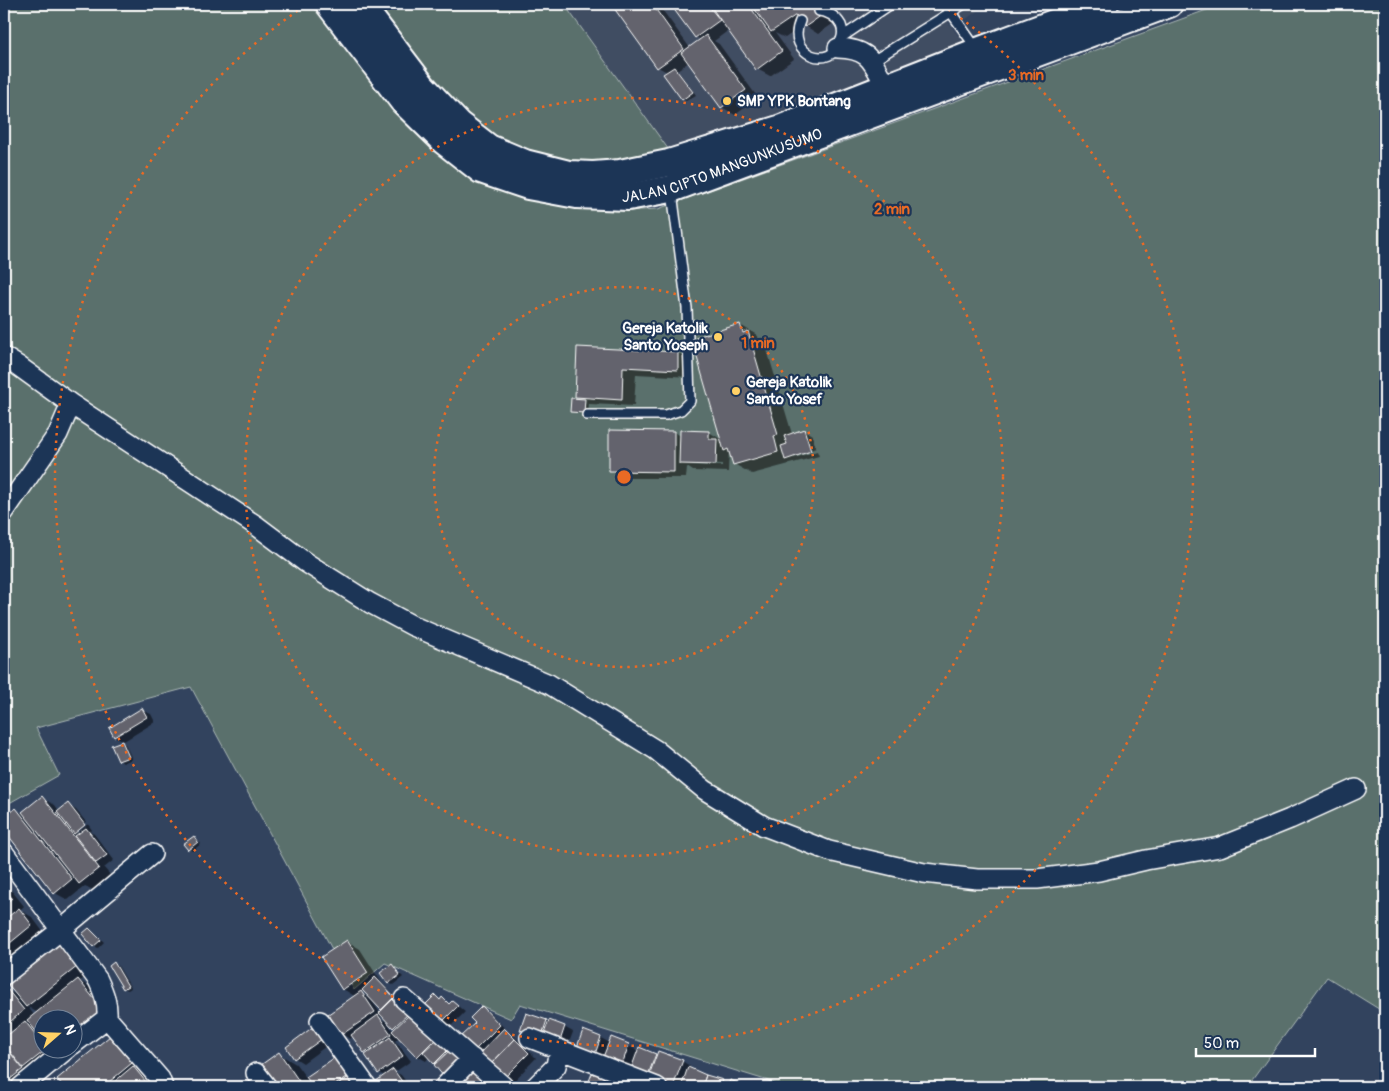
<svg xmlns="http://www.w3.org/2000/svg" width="1389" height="1091" font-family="Pangolin,sans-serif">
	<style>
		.built { fill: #414d62 }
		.green { fill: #5a706c; stroke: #acb8b6 }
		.shadow { fill: #0007; fill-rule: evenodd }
		.building { fill: #63646d; stroke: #fff }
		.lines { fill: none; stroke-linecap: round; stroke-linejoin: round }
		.lane-casing { stroke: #fff; stroke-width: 12 }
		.street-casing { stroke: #fff; stroke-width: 22 }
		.secondary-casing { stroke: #fff; stroke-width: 30 }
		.lane { stroke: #1d3557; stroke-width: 9 }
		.street { stroke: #1d3557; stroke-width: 19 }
		.secondary { stroke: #1d3557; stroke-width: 26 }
		.ring { fill: none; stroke: #ea6a24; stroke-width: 2.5; stroke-dasharray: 2.5 5 }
		.poi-dot { fill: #ffd166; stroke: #1d3557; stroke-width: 2 }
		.labels { text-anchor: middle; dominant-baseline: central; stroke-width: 4.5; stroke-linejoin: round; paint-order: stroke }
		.poi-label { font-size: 15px; font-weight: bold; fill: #fff; stroke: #1d3557; text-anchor: start }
		.street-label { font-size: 15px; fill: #fff; stroke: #1d3557 }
		.centre { fill: #ea6a24; stroke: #1d3557; stroke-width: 2.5 }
		.ring-label { font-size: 15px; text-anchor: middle; font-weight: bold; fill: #ea6a24; stroke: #1d3557; stroke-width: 4.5; stroke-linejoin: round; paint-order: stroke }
	</style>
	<rect width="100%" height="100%" fill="#32435e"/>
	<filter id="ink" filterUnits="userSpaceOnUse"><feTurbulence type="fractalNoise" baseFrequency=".02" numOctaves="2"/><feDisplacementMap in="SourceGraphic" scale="10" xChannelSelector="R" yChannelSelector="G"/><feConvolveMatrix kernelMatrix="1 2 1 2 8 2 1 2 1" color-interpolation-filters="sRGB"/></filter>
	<g filter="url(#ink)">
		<path class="built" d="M564 4H935L968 49 671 153Z
			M948 4H987L962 22Z"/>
		<path class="green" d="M4 4H317C347 43 377 82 409 119 419 131 429 147 442 156 499 198 589 215 658 209L1223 4H1385V1002L1382 1011 1327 977 1247 1087H788L520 1004 511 1019 385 963 354 990 191 687 36 728 59 775 4 806Z
			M368 4H564L671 153 605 164 552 159 497 143 463 120Z"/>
		<path class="shadow" d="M613 4H658L690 48 701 40 696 37 672 4H826L828 8 825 10 834 23 818 34 804 25 785 38 775 33 794 59 770 76 757 69 729 30 714 41 719 44 758 98 735 115 722 107 689 62 677 70 696 95 686 101 683 99 667 72 658 67Z
			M868 4H901L886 14Z
			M740 325 757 335 759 339 765 343 792 434 804 430 812 435 816 448 794 456V458L817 451 819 456 752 474 734 464 729 449 728 472 693 471 687 467 686 478H623L611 470 674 432 681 436 709 432 722 440ZM692 463 722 464V466L692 465Z
			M579 348 678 353 691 360 690 377 636 374 634 406 589 404 588 414 575 413 571 411 583 400 576 396Z
			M142 710 151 714 155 722 124 741 115 736Z
			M122 742 125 744 132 759 123 763 119 760Z
			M42 798 55 805 59 811 68 805 76 810 86 822 75 831 77 833 88 824 92 830 90 832 94 834 114 860 104 868 111 876 93 890 85 886 68 900 55 893 4 828V819L16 810 22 813Z
			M194 837 201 844 192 851 189 849Z
			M4 881 24 906 20 910 32 917 44 933 4 966Z
			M90 929 104 942 98 948 94 946Z
			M347 941 360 949 381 982 441 1044 498 1087H464L429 1057 426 1061 417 1056 400 1037 395 1041 398 1044 411 1061 395 1072 401 1075 410 1087H375L385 1076 379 1073 369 1054 365 1052 354 1036 350 1039 342 1034 356 997 343 989 322 957ZM365 991 383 1011 380 1013 371 999 362 993ZM383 1016 396 1029 393 1031 387 1022 380 1018Z
			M60 944 90 974 80 981 91 988 116 1019 21 1087H4V993L7 990 19 996ZM28 1007 38 1013 34 1015ZM42 1018H72V1048H42Z
			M114 964 118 966 131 988 128 990 124 988Z
			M392 966 403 977 393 985 389 983Z
			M435 997 451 1004 453 1002 465 1012 449 1028 440 1023Z
			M482 1008 490 1013 507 1031 513 1035 536 1058 513 1082 504 1077 480 1053 475 1050 477 1023Z
			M527 1014 564 1027 573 1032 567 1048 530 1035Z
			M313 1029 329 1044 303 1063 295 1058Z
			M110 1037 123 1045 144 1071 142 1073 146 1075 156 1087H65L59 1079Z
			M601 1038 610 1043 611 1039 639 1051 640 1049 657 1056 682 1061 690 1066 689 1069 729 1086 731 1082 745 1087H671L586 1054Z
			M279 1054 296 1064 307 1079 337 1057 363 1087H274Z
			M555 1080 566 1087H541Z
			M615 1080 619 1083 617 1087H591L589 1086Z"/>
		<path class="building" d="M611 4H652L684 49 657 68Z
			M670 4H707L720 20 695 38Z
			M709 4H748L782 51 756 70Z
			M751 4H814L822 15 805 27 796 15 771 32Z
			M706 35 746 90 721 108 681 53Z
			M674 67 693 92 682 100 663 74Z
			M740 324 743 333 748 331 778 435 774 436 778 452 733 465 728 449 724 451 694 347 698 346 696 337Z
			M577 347 678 352V370L623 367 622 400 575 397Z
			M571 398 585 399 584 413 570 412Z
			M804 429 811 451 785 460 781 446 787 444 784 436Z
			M609 430 674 431V472L609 471Z
			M680 430 709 431V439H717L716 465 679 464Z
			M142 708 147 717 114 737 109 728Z
			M122 741 129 757 118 761 111 745Z
			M42 796 99 868 79 884 22 812Z
			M68 803 85 825 74 834 57 812Z
			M16 808 72 879 54 894 4 830V818Z
			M86 828 107 855 96 863 75 836Z
			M194 836 198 842 188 850 183 844Z
			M4 888 12 898 4 905Z
			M19 908 32 925 4 948V920Z
			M89 928 101 940 93 947 82 934Z
			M347 940 368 973 342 990 321 957Z
			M59 943 78 966 26 1007 7 984Z
			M114 962 128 986 123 989 109 966Z
			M392 964 400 975 388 984 380 973Z
			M375 977 394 997 381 1010 362 990Z
			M78 979 104 1011 72 1037V1018H42V1039L27 1020Z
			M7 989 24 1010 4 1027V991Z
			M361 991 375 1012 341 1035 327 1015Z
			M435 995 440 1000 442 997 449 1004 452 1001 458 1006 440 1024 423 1007Z
			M395 997 409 1013 393 1028 379 1013Z
			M482 1006 500 1025 474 1051 460 1037 475 1023 470 1018Z
			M526 1013 547 1020 541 1038 520 1030Z
			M410 1014 434 1040 417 1057 392 1031Z
			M378 1015 391 1034 364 1053 351 1035Z
			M549 1020 565 1026 559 1044 542 1039Z
			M25 1021 42 1043V1048L47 1049 23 1068 4 1044V1038Z
			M313 1027 322 1039 294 1059 286 1047Z
			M504 1028 515 1039 490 1065 479 1054Z
			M583 1030 601 1037 594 1057 576 1050Z
			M110 1036 132 1063 103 1087H64L57 1079Z
			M390 1037 403 1056 378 1074 365 1055Z
			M611 1037 629 1044 622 1065 603 1057Z
			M515 1039 529 1053 504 1078 490 1065Z
			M436 1040 447 1051 434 1064 423 1052Z
			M4 1045 23 1069 4 1084Z
			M639 1047 656 1054 648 1075 631 1069Z
			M450 1050 461 1063 445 1078 434 1065Z
			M658 1051 683 1060 673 1087 648 1078Z
			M279 1052 303 1087H273L258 1067Z
			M337 1056 350 1075 332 1087H313L306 1077Z
			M473 1065 490 1082 485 1087H462L457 1082Z
			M133 1066 150 1087H108Z
			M688 1067 706 1075 702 1087H681Z
			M393 1069 406 1087H374L372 1084Z
			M593 1071 605 1075 600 1087 587 1086Z
			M352 1075 357 1087H334Z
			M605 1075 616 1079 613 1087H600Z
			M706 1075 723 1080 720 1087H702Z
			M555 1079 561 1085 559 1087H540Z
			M730 1080 748 1087H727Z"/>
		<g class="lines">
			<g class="lane-casing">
				<path id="lane" d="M945 4 976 48
					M800 21C785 55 832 72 841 40 843 35 843 30 841 25 836 16 828 12 819 11
					M842 37 891 4
					M871 62 964 4
					M587 415H666L681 410 690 401 687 308 672 192"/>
			</g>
			<g class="street-casing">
				<path id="street" d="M838 48C870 49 872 61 886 87
					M4 357 17 365 71 404 257 526 305 562 370 603 413 626 549 684 656 750 705 790 764 826 829 851 924 873 977 879H1037L1099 871 1146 860 1220 847 1290 819 1356 789
					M4 512 58 434 71 404
					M4 853 98 980C104 993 108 1004 107 1018L72 1045
					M4 975 61 930 152 854
					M404 999 504 1087
					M107 1018 160 1079 163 1087
					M320 1021 367 1087
					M530 1038 657 1087
					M256 1073 267 1087
					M21 1087 68 1048
					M444 1087 472 1058
					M535 1087 556 1066 559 1049"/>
			</g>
			<g class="secondary-casing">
				<g id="secondary">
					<path id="s1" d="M329 4 403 101 444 141 481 170 528 186 577 195 628 197 671 189 1169 4"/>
					<path d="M360 4 423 87 458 124 489 148 525 163 569 174 593 175 620 173 669 163 779 129 978 51 1105 4"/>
				</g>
			</g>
			<use href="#lane" class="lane"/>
			<use href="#street" class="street"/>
			<use href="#secondary" class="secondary"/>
		</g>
	</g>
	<g class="ring">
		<circle cx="624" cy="477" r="190"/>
		<circle cx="624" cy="477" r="379"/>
		<path d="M942 5A569 569 0 1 1 306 5"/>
	</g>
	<g class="poi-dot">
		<circle cx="727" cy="101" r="5"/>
		<circle cx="718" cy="337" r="5"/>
		<circle cx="736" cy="391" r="5"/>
	</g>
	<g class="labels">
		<g class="poi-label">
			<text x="737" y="101">SMP YPK Bontang</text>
			<text x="708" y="328" text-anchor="end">Gereja Katolik<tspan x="708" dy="17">Santo Yoseph</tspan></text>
			<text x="746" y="382">Gereja Katolik<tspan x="746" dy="17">Santo Yosef</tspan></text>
		</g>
		<g class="street-label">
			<text stroke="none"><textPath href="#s1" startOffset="476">JALAN CIPTO MANGUNKUSUMO</textPath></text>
		</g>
	</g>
	<circle cx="624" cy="477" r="8" class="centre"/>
	<g class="ring-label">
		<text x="1026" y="80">3 min</text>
		<text x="892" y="214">2 min</text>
		<text x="758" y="348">1 min</text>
	</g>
	<rect width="1389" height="1091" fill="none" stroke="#1d3557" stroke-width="20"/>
	<rect x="10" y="10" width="1369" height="1071" fill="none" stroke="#fff" stroke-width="2" filter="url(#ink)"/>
	<g transform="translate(58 1034) rotate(70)"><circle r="24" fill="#1d3557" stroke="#77869a"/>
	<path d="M0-4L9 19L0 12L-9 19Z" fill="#ffd166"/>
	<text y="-8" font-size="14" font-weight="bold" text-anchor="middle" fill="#ffffff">N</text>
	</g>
	<path d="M1196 1048v8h119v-8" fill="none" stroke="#ffffff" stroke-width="2.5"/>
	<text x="1204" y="1048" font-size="15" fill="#ffffff" stroke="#1d3557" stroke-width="4" paint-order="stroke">50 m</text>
</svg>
